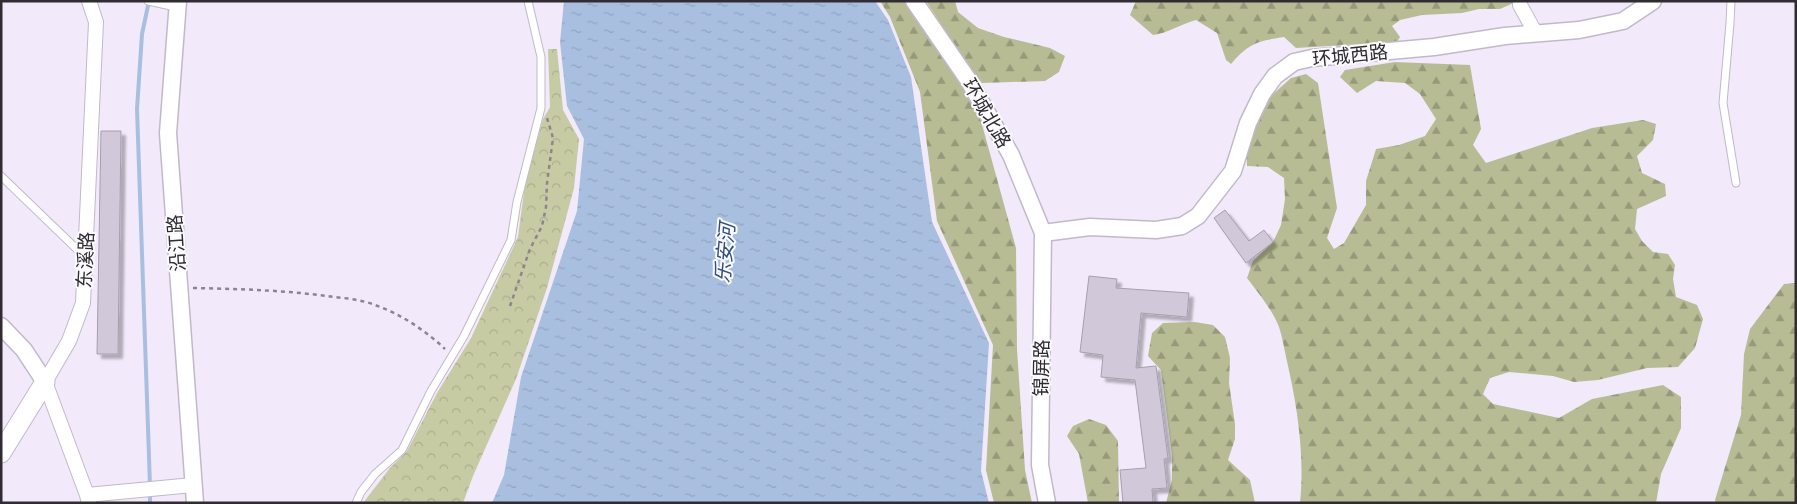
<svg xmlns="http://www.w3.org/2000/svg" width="1797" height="504" font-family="'PT Sans Narrow','Noto Sans SC',sans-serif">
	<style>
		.forest { fill: url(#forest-firs) }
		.park { fill: url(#park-crowns) }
		.water { fill: url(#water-ripples) }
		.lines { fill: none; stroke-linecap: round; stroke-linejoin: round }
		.stream { stroke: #a9bfe0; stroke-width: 4 }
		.building { fill: #d1c9d9; stroke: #a79fae; filter: url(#shadow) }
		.service-casing { stroke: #c1b9c9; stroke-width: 9 }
		.minor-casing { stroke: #c1b9c9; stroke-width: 16 }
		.tertiary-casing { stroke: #c1b9c9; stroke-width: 19 }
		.secondary-casing { stroke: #c1b9c9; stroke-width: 21 }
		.path { stroke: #8c8590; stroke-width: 2.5; stroke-dasharray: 4 4; stroke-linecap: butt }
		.service { stroke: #fff; stroke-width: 7 }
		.minor { stroke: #fff; stroke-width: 14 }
		.tertiary { stroke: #fff; stroke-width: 16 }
		.secondary { stroke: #fff; stroke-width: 19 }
		.labels { text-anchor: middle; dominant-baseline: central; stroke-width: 4; stroke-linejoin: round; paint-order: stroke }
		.street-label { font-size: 19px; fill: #302c32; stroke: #fbfafd }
		.water-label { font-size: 20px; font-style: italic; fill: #32507d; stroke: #fbfafd }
	</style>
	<defs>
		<pattern id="forest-firs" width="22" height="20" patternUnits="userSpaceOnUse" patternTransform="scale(1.25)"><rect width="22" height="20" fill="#b8bc95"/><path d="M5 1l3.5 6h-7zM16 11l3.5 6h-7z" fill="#96997a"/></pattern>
		<pattern id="park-crowns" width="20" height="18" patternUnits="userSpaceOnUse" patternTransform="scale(1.25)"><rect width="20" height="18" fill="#c7cba4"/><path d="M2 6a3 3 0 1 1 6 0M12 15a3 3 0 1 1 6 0" fill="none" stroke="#abae8e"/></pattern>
		<pattern id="water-ripples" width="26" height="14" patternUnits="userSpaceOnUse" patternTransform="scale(1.25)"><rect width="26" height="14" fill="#a9bfe0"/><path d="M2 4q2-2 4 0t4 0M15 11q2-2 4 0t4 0" fill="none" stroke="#92a4c1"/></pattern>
		<filter id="shadow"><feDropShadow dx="4.5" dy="4.5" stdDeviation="1" flood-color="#0004"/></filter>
	</defs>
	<rect width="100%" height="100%" fill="#f2e9fa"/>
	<path class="forest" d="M880 1H905L978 110 1016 248 1017 349 1025 470 1032 503H994L986 470 993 345 937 221 920 92 890 17Z
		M926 1H955L958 12 978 28 1004 37 1050 48 1065 56 1059 72 1045 81 982 83 972 72Z
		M1136 1H1518L1500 9H1479L1462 13 1422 15 1400 20 1392 26 1400 37 1397 42 1296 48 1284 37C1258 41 1249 43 1231 64L1226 60 1217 33 1196 20C1181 24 1168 33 1153 35L1130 15Z
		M1395 62 1470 65 1481 129 1473 145 1486 163 1592 128 1643 120 1656 124 1653 140 1637 156 1642 173 1665 184 1666 196 1637 209 1635 229 1642 241 1653 252 1668 254 1675 265 1673 279 1676 297 1697 305 1703 319 1695 348 1678 367 1647 368 1598 380 1574 382 1553 376 1509 372 1490 378 1483 394 1493 404 1559 418 1592 399 1663 385 1681 397V428L1661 474 1656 503H1300C1305 454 1297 404 1286 357 1284 347 1282 336 1279 327 1272 309 1258 293 1247 278L1253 261 1273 242 1281 225 1285 199 1284 178 1268 167 1247 166 1246 147 1263 109 1272 95 1291 78 1306 74 1318 83 1337 208 1327 238 1334 249 1344 243 1366 205V181L1376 149 1399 145 1425 136 1436 119 1420 94 1405 83 1376 81 1357 93 1340 77 1345 70Z
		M1796 283V503H1716L1715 500 1741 415 1744 354 1750 329 1784 284Z
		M1195 322 1213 325 1225 337 1230 358 1229 383 1235 424V439L1228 460 1250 480 1255 503H1166L1172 480V455L1161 370 1148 356 1152 333 1163 323Z
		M1089 419 1106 425 1118 441 1119 503H1088L1079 454 1067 436 1073 426Z"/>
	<path class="park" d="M548 49H557L563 110 579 139 574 188 547 288 516 379 473 476 463 503H363L390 468 407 451 437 393 471 338 518 237 525 184 543 119 550 107Z"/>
	<path class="water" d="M564 1H875L888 20 911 77 932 222 989 343 981 471 989 503H492L504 475 521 377 577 211 584 139 567 106 560 42Z"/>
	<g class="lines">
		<path class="stream" d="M149 1 142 34 137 109 150 486
			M150 493V503"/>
	</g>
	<path class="building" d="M101 131H121L118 354H97Z
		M1225 210 1249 241 1264 230 1273 242 1246 263 1214 218Z
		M1089 276 1117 279 1116 288 1189 293 1187 317 1141 313 1136 368 1156 366 1168 458 1164 459 1167 488 1152 489 1153 503H1123L1120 470 1146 468 1135 380 1101 377 1103 355 1080 352Z"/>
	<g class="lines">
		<g class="service-casing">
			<path id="service" d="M148 1 176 7
				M1731 1 1730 23 1723 103 1736 183
				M1 176 85 257
				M356 503 361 492 375 474 402 450 431 391 464 336 511 240 517 202 541 108V57L528 1"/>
		</g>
		<g class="minor-casing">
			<path id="minor" d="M89 1 96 22 83 303 69 341 45 382 87 495 89 503
				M1520 5 1536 34
				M87 495 193 485"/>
		</g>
		<g class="tertiary-casing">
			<path id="tertiary" d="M178 1 168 133 195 503
				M914 1 969 81 1011 155 1043 233 1040 465 1047 503
				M1043 233 1090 227 1156 230 1182 226 1198 216 1233 171 1248 123 1262 94 1275 76 1294 62 1312 58 1434 47 1505 36 1579 30 1623 21 1653 1
				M1 326 24 350 45 382"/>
		</g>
		<g class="secondary-casing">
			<path id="secondary" d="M1 453 45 382"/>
		</g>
		<path class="path" d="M193 288C238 289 282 290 326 296 342 298 360 299 375 305 401 314 426 331 445 349
			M510 306 530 249 542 226 546 207 547 183 553 138 547 118"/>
		<use href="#service" class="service"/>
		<use href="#minor" class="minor"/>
		<use href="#tertiary" class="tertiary"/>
		<use href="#secondary" class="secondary"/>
	</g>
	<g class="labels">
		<g class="street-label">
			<text transform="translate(1350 55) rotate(-6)">环城西路</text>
			<text transform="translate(987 113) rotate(60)">环城北路</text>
			<text transform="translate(176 243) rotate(-94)">沿江路</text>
			<text transform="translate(85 260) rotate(-87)">东溪路</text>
			<text transform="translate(1041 368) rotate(-89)">锦屏路</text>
		</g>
		<g class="water-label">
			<text transform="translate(725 253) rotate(-85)">乐安河</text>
		</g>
	</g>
	<rect width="1797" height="504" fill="none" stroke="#302c32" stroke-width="5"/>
</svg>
